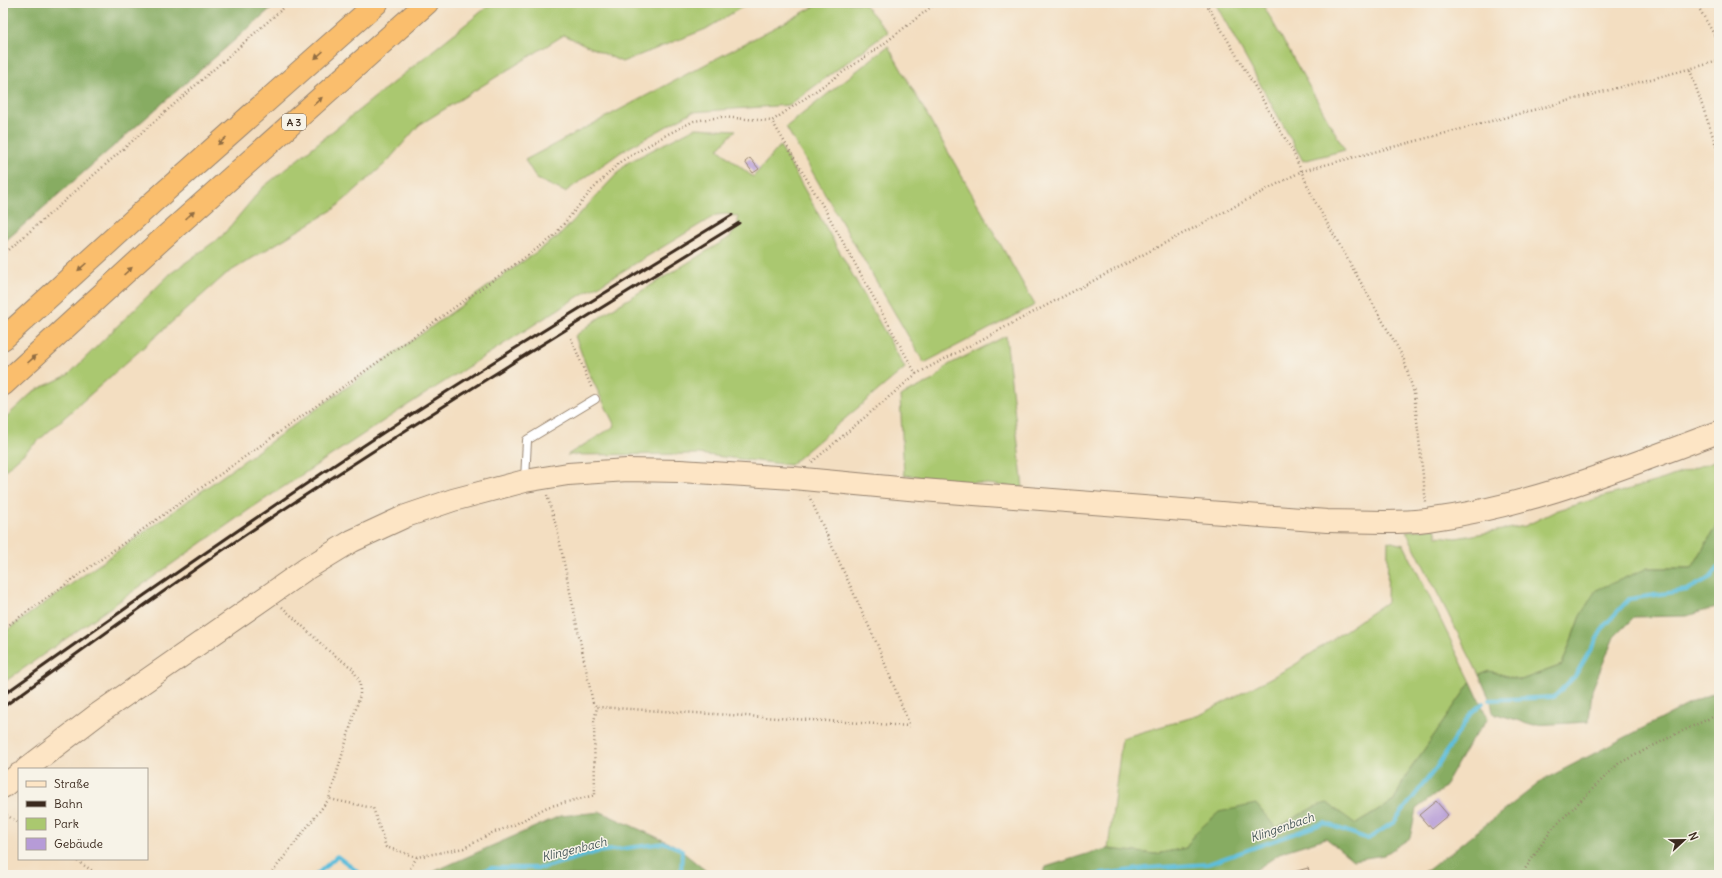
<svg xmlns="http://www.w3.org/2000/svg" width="1722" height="878" font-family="Delius,sans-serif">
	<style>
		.green { fill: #aac86f; stroke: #727946 }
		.forest { fill: #87ac62; stroke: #616b40 }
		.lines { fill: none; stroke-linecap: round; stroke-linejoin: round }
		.stream { stroke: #5dbedc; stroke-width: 4 }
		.building { fill: #b69bd7 }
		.service-casing { stroke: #978470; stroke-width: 10 }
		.secondary-casing { stroke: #978470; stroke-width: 24 }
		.motorway-casing { stroke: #978470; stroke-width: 24 }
		.path { stroke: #978470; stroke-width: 2.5; stroke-dasharray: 1 3; stroke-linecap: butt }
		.service { stroke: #fff; stroke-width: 8 }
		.secondary { stroke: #fde5c5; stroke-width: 22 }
		.motorway { stroke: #fabe6d; stroke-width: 22 }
		.rail { stroke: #3b2a1e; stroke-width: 3 }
		.oneway { fill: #916d42 }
		.labels { text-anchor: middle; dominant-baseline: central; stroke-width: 3; stroke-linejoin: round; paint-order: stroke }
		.shield { fill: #f7f3e8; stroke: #73665b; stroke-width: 1 }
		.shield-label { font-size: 10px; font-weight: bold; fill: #3b2a1e }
		.water-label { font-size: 12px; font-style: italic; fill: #455657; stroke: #f7f3e8 }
	</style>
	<rect width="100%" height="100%" fill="#f7f3e8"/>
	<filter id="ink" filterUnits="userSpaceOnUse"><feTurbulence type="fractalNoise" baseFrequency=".025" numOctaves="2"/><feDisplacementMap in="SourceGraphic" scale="8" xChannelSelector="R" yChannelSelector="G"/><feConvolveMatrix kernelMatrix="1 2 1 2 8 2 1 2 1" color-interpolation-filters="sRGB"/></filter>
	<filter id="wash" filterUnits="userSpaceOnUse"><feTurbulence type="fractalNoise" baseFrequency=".012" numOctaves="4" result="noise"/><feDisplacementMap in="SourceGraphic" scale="16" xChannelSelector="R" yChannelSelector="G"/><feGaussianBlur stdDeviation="0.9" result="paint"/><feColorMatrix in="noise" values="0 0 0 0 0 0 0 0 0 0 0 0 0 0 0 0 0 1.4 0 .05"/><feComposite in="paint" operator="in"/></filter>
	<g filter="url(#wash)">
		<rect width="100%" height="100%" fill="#f3dec1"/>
		<path class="green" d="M492 3H749L706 29 622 62 564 35 419 125 386 163 334 209 226 274 3 472V420L34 391 68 375 170 274 222 236 262 188Z
			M821 3H863L888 32 789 105 692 112 621 152 565 192 537 179 525 160Z
			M1215 3H1262L1345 150 1303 161Z
			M888 46 1035 305 924 363 786 127Z
			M695 128 736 130 718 149 753 177 780 146 905 368 790 465 698 454 567 455 615 426 588 371 575 336 607 312 730 237 738 226V217L727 214 716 215 593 289 587 291 400 410 250 509 3 683V633L560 235 627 163Z
			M1006 336 1023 488 904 475 900 396 933 380 948 365Z
			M1719 459V521L1692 568H1648L1580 616 1562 665 1521 680 1489 671 1479 675 1406 531 1435 528 1437 536 1456 538 1525 526 1558 510 1664 479Z
			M1388 541 1404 545 1471 682 1405 777 1394 801 1356 824 1314 807 1276 828 1195 833 1186 848 1156 854 1108 849 1122 738 1200 715 1293 666 1387 602Z"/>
		<path class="forest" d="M3 3H277L3 243Z
			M1719 521V604L1716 607 1687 616 1634 617 1614 637 1592 690 1589 722 1534 725 1493 713 1491 702 1479 675 1489 671 1521 680 1562 665 1580 616 1596 590 1648 568H1692Z
			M1471 682 1488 719 1471 740 1443 789 1416 809 1410 838 1384 855 1353 860 1326 838 1284 851 1248 875H1043L1046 867 1093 852 1108 849 1156 854 1186 848 1195 833 1219 812 1256 804 1276 828 1314 807 1327 803 1356 824 1394 801 1405 777Z
			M1719 692V875H1412L1428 870 1543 780 1703 697Z
			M601 812 674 845 711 875H426L560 816Z"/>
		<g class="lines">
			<path class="stream" d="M1489 700 1554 697 1575 676 1605 625 1629 599 1687 590 1711 577 1719 567
				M316 875 337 856 362 875
				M470 875 492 868H543L597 852 665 843 682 850 681 875
				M1094 875 1147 868 1208 864 1324 823 1368 839 1394 822 1436 768 1471 713 1483 703"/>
		</g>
		<g id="blocks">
			<path class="building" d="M750 158 759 169 753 173 745 162Z
				M1436 801 1448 815 1431 829 1419 815Z
				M1308 868 1310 875H1283Z"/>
		</g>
	</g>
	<g filter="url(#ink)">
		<use href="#blocks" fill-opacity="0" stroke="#978470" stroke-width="1"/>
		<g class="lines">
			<g class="service-casing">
				<path id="service" d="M525 480 527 440 595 399"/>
			</g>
			<g class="secondary-casing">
				<path id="secondary" d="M26 769 98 714 269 595 306 569 352 541 406 516 453 500 525 481 568 474 627 470 680 471 793 478 909 489 1327 521C1360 521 1394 524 1427 520 1528 507 1624 467 1719 432
					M3 787 19 774"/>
			</g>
			<g class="motorway-casing">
				<path id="motorway" d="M3 339 152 203 377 3
					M3 385 160 241 427 3"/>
			</g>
			<path class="path" d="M1206 3 1293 152 1313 198 1403 357 1414 393 1426 503
				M1696 3 1719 43
				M1690 70 1719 154
				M3 255 289 3
				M571 338 592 389
				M916 374 1302 171 1719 61
				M812 462 916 374 824 208 772 121 881 46 936 3
				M547 495 557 529 593 703 597 707
				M282 607 329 651 352 668 360 682V695L329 799 373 808 386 847 417 857
				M3 629 552 238 591 191 620 162 666 135 694 121 721 117 772 121
				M3 813 19 823
				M74 859 99 875
				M270 875 329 799
				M406 875 417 857 464 848 492 833 514 825 547 807 595 795 594 722 597 707 910 726 877 644 809 496
				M1521 875 1552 829 1618 764 1676 734 1719 714"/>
			<use href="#service" class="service"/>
			<use href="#secondary" class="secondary"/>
			<use href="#motorway" class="motorway"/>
			<path class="rail" d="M3 695C121 611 239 528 360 448 482 367 608 291 732 215
				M3 707C83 650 163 590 245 535 407 427 573 325 739 223"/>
		</g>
		<defs><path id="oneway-solid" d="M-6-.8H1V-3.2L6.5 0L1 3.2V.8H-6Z"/></defs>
		<g class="oneway">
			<use href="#oneway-solid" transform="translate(319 55) rotate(138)"/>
			<use href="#oneway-solid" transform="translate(318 101) rotate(-42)"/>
			<use href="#oneway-solid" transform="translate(222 141) rotate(138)"/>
			<use href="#oneway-solid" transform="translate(190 215) rotate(-42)"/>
			<use href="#oneway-solid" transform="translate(82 267) rotate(138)"/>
			<use href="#oneway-solid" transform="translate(128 271) rotate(-42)"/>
			<use href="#oneway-solid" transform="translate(32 359) rotate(-42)"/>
		</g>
	</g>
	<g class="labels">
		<rect class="shield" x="282" y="114" width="24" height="16" rx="3"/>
		<g class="shield-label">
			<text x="294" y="122">A 3</text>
		</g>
		<g class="water-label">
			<text transform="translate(1282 827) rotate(-19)">Klingenbach</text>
			<text transform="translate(574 849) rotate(-14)">Klingenbach</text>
		</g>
	</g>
	<rect width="1722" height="878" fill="none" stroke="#f7f3e8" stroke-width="16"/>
	<rect x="18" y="768" width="130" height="92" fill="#f7f3e8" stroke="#aca397"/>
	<rect x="26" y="781" width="20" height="6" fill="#fde5c5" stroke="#aca397"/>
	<text x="54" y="788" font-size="12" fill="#3b2a1e">Straße</text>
	<rect x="26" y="801" width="20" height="6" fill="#3b2a1e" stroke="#aca397"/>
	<text x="54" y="808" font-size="12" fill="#3b2a1e">Bahn</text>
	<rect x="26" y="818" width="20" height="12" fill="#aac86f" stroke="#aca397"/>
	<text x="54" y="828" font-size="12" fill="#3b2a1e">Park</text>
	<rect x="26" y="838" width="20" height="12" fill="#b69bd7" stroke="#aca397"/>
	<text x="54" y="848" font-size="12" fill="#3b2a1e">Gebäude</text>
	<g transform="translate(1684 840) rotate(68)" stroke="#f7f3e8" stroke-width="3" paint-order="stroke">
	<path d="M0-3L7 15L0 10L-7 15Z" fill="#3b2a1e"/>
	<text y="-6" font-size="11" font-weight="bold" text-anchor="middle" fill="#3b2a1e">N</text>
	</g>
</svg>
